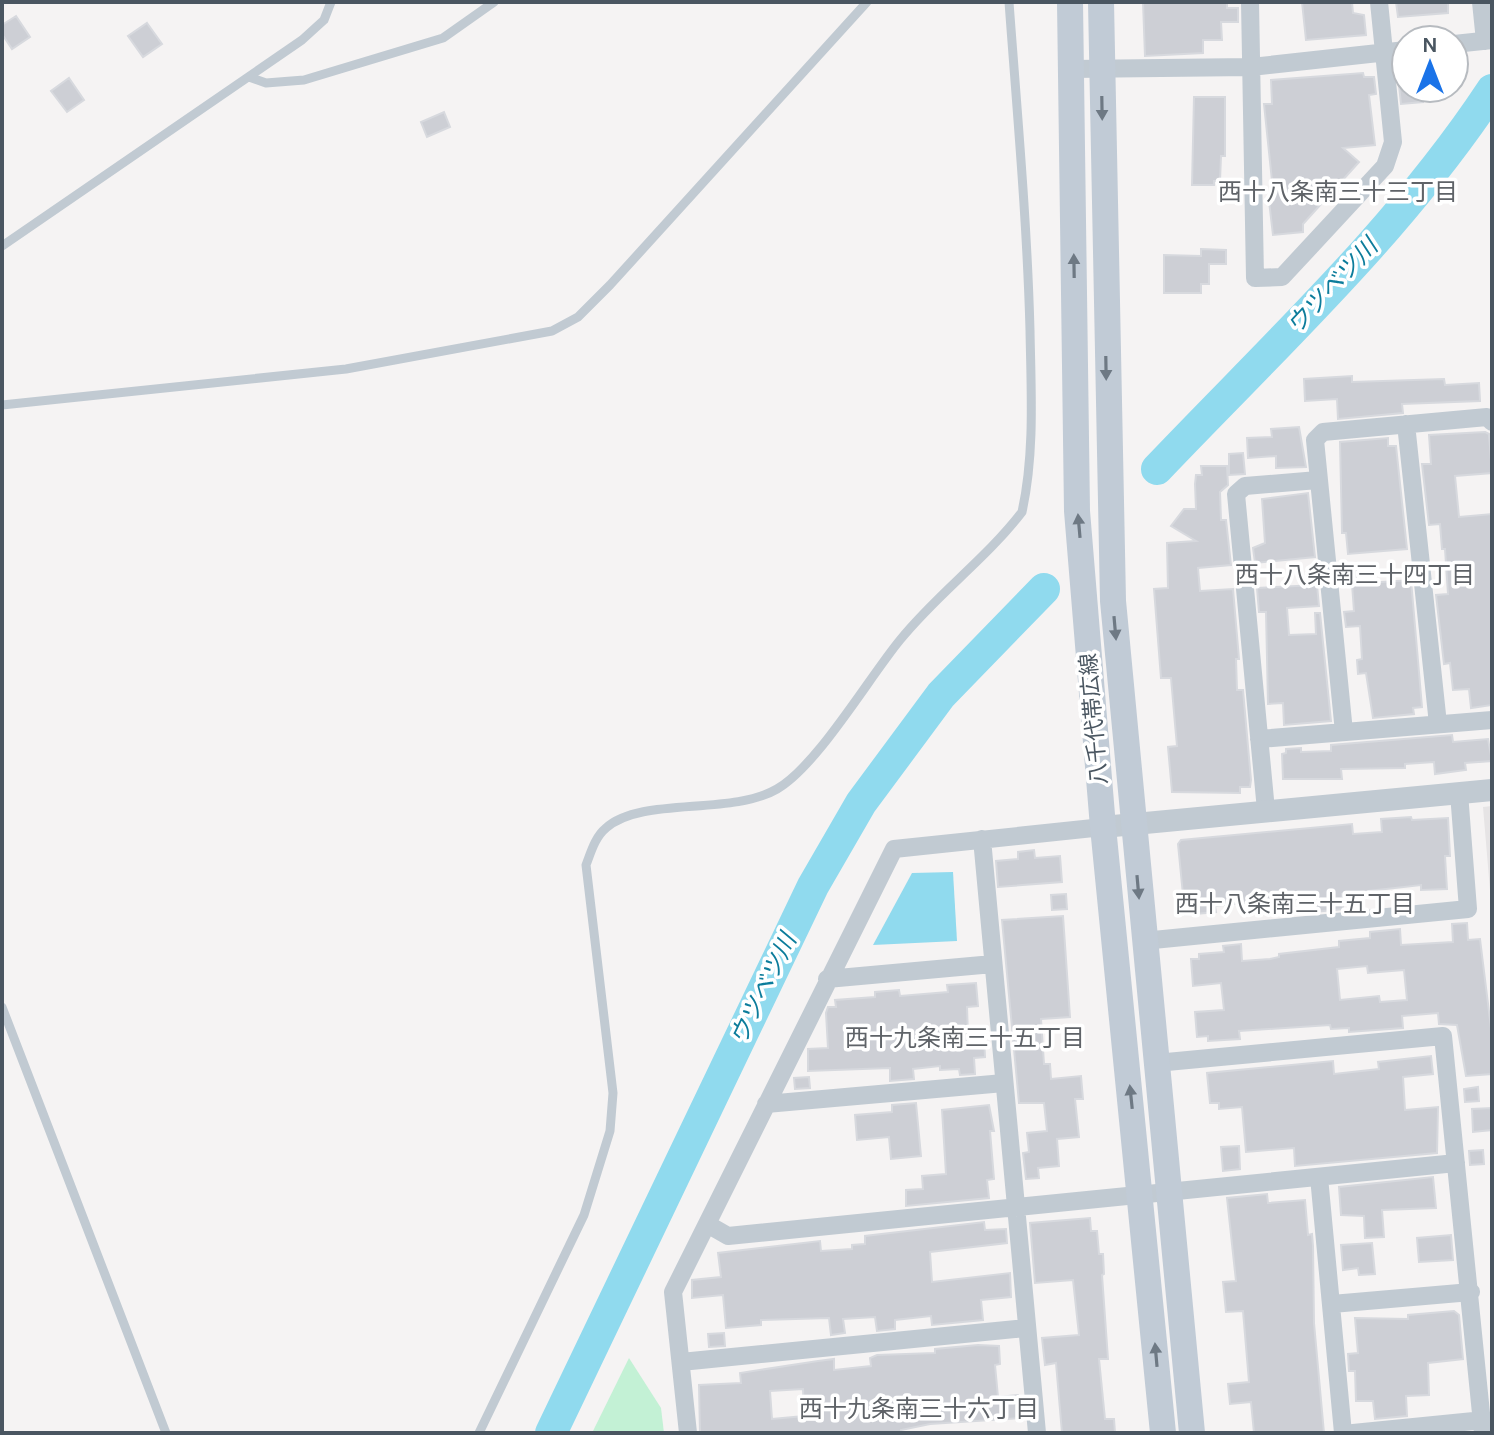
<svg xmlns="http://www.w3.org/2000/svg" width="1494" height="1435" font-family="Karla,'Noto Sans JP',sans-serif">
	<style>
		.education { fill: #e6e4e5 }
		.green { fill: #c3f1d5 }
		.water { fill: #90daee }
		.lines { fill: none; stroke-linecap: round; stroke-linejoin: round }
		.river { stroke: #90daee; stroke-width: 32 }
		.building { fill: #cdcfd5; stroke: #d7d9de; stroke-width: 2; fill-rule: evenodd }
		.service { stroke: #c1cad2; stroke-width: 9 }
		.minor { stroke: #c1cad2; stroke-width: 18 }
		.tertiary { stroke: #c1cad2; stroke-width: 22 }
		.secondary { stroke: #c1cbd6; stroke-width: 26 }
		.oneway { fill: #6e7984 }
		.labels { text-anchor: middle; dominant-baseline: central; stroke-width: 7; stroke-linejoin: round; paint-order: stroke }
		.street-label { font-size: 22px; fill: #4a5661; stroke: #fff }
		.neighbourhood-label { font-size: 24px; fill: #5f6368; stroke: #fff }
		.water-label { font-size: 24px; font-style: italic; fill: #0c7c9b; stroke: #fff }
	</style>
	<rect width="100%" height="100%" fill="#f5f3f3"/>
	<path class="education" d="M1492 806V914L1483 807Z"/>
	<path class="green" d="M629 1358 661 1408 664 1433H592Z"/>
	<path class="water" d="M953 872 957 941 873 945 912 873Z"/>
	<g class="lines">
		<path class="river" d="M1157 469C1273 347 1399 231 1492 90
			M551 1433 813 886 861 803 941 695 1044 589"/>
	</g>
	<path class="building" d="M1143 2H1227V8H1238V22H1221L1222 40H1203V53L1145 56Z
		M1302 2H1352L1353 13 1364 15 1366 35 1306 40Z
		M1396 2H1448V13L1398 17Z
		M16 16 30 37 12 49 2 34V25Z
		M147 23 162 44 143 57 128 36Z
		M1363 73 1364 77H1374L1376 94 1369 95 1375 145 1343 148 1359 162 1303 224V232L1273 235 1269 201 1274 200 1264 104H1272L1271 80Z
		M1406 75V88H1422L1423 102 1401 104 1398 76Z
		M69 78 84 100 67 112 51 91Z
		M1194 97H1225V156H1221L1220 181H1214V185H1192Z
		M444 112 450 127 427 137 421 122Z
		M1201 249 1226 250V264H1209V284H1201V293H1164V255L1201 256Z
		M1352 376V382L1444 379 1445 385 1479 383 1480 401 1402 404 1403 413 1338 419 1337 399 1305 401 1304 379Z
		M1299 427 1306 467 1276 468V456L1248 458 1247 438 1272 437 1271 429Z
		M1485 432 1489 434 1492 473 1455 476 1459 517 1492 514V705L1471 708 1469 689 1453 690 1450 663 1444 664 1436 595 1448 594 1445 549H1442L1440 524 1429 525 1422 464H1431L1429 435Z
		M1388 438V446H1396L1407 549 1348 554 1346 533H1342L1340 442Z
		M1243 453 1245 474 1229 475V454Z
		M1201 466H1227L1228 485 1220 492 1221 520H1226L1231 565 1198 568 1200 591 1233 589 1239 659H1236L1237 690H1243L1251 780 1250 787H1240V793L1172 792 1168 747 1177 746 1175 724 1171 678H1161L1154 589 1168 588 1167 543 1196 541 1171 526 1184 509H1196L1195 484 1196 475H1202Z
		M1308 493 1315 557 1255 563 1253 548 1265 543 1262 499Z
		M1361 564 1362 578 1341 579 1340 565Z
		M1411 580 1422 707 1413 708 1414 714 1373 718 1366 673 1358 674 1357 660 1362 659 1360 626 1346 627 1344 612 1354 611 1352 584Z
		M1317 585 1319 606 1287 608 1289 635 1316 634 1315 613H1320L1331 721 1284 725 1283 703 1268 704 1266 612H1259L1257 588Z
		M1452 735 1453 742 1488 739 1492 761 1465 763 1466 770 1435 774 1434 762 1405 764V768L1341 769 1342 779H1283L1282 754 1286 753V749L1301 748V752L1331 751V745Z
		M1411 817 1412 820 1448 818 1450 856H1445L1447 889 1421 890V885L1342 894 1343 909 1305 913 1304 902 1262 906 1261 901 1215 906 1216 912 1185 915 1178 844 1181 840 1352 824 1353 834 1382 832 1381 819Z
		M1034 850 1035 858 1060 856 1062 882 998 887 996 861 1018 859V852Z
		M1066 894 1067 909 1052 910 1051 895Z
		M1063 916 1070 1017 1041 1019 1044 1064H1050L1051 1079 1081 1076 1083 1099H1075L1079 1137 1057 1139 1059 1166 1038 1168 1039 1178 1026 1179 1023 1153 1029 1152 1027 1133 1047 1131 1044 1103H1019L1002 920Z
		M1467 923 1468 940 1480 939 1491 1028 1492 1074 1466 1076 1457 1025 1439 1024 1438 1013 1402 1016 1403 1028 1349 1032V1028L1331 1029 1330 1025 1239 1031 1240 1039 1208 1041V1036L1197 1037 1195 1012 1224 1010 1221 983 1193 986 1191 959H1199V954L1224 952 1223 946 1241 944 1242 961 1270 959 1279 957V954L1339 947V941L1370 938V932L1400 929 1401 945 1453 942 1452 924ZM1367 966 1368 973 1404 970 1407 1000 1380 1002 1379 996 1340 1000 1337 969Z
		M976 983 978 1006 967 1007 968 1035H979V1039L984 1038 985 1057 974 1058 975 1074 960 1075 959 1069 940 1070V1066L913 1069 914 1079 890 1081V1068L808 1071V1049L828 1048 826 1013 828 1007H836L835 1000 875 997V992L899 990 900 996 948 992 947 985Z
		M1431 1056 1433 1074 1403 1077 1405 1110 1438 1107 1437 1153 1295 1166 1294 1148 1246 1152 1242 1107 1219 1109V1103H1210L1207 1073 1333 1061 1334 1074 1379 1069 1378 1062Z
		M809 1077 810 1088 795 1089 794 1078Z
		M1478 1087 1479 1101 1465 1102 1464 1089Z
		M916 1103 921 1156 891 1159 889 1137 857 1140 855 1115 892 1112V1105Z
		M989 1105 994 1131H990L994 1179 987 1180 989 1198 906 1206V1190L923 1189 922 1176 946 1174 942 1110Z
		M1492 1108V1130L1473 1132 1472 1109Z
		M1239 1146 1240 1169 1223 1171 1221 1147Z
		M1483 1150 1484 1164 1470 1165 1469 1151Z
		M1433 1177 1436 1208 1382 1210 1384 1237 1365 1238 1364 1216 1341 1215 1339 1187Z
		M1267 1194 1268 1203 1305 1200 1308 1235 1312 1234 1313 1246 1314 1323 1324 1433H1254L1251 1402 1230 1404 1228 1384 1249 1382 1243 1311 1226 1312 1223 1282 1236 1281 1227 1198Z
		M1090 1218 1091 1231H1097L1099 1254H1103L1104 1274 1102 1275 1108 1359H1099L1105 1419H1114L1115 1433H1062L1056 1363 1045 1365 1042 1338 1079 1335 1073 1280 1035 1283 1030 1223Z
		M984 1222 985 1230 1006 1229 1007 1243 930 1252 932 1282 1010 1273 1011 1297 981 1300 983 1320 932 1325 931 1316 895 1320V1329L877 1331 875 1317 843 1319 845 1333 831 1335 829 1318 761 1320V1325L726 1328 723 1295 692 1298V1280L721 1277 718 1253 820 1241 821 1251 852 1249V1245L865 1244V1236Z
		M1451 1235 1453 1260 1419 1262 1417 1238Z
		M1372 1243 1375 1274 1359 1275 1358 1268 1343 1270 1341 1245Z
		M1454 1311 1459 1315 1463 1359 1428 1363 1429 1395 1406 1396 1407 1416 1375 1419 1373 1401H1356L1355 1371H1349L1348 1354 1358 1353 1355 1318 1408 1319V1315Z
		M724 1333 725 1346 709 1347 708 1334Z
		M978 1345 999 1346 1000 1364 995 1365 998 1397 1018 1395 1020 1418 930 1424 901 1430V1433H700L699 1385 741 1383 740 1373 818 1361 834 1359V1370L871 1366 870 1358 877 1355 935 1353V1349ZM803 1389 804 1416 772 1419 770 1391Z"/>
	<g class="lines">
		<path class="service" d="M249 77 266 83 304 80 443 38 494 2
			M2 246 302 40 324 20 331 2
			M2 405 346 369 552 331 578 317 610 285 867 2
			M2 1007 166 1433
			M479 1433 584 1215 610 1131 613 1093 586 865C591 852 595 837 606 828 641 796 731 816 777 789 817 766 868 679 900 640 937 594 986 559 1022 512 1035 453 1031 390 1030 330 1027 220 1017 111 1009 2"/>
		<path class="minor" d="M1250 2 1255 278 1282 277 1385 166 1393 142 1379 2
			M1481 2 1485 41
			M1454 44 1492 40
			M1071 69 1251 67 1406 50
			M1406 424 1438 724
			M1344 732 1315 440 1323 432 1487 417 1492 422
			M1259 739 1492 720
			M1266 810 1236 494 1245 486 1318 480
			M982 839 1037 1433
			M1143 941 1468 909 1459 793
			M827 979 993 964
			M1156 1063 1443 1036 1483 1433
			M766 1104 1004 1083
			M1319 1177 1343 1433
			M707 1224 728 1236 1456 1163
			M1332 1304 1471 1292
			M681 1362 1026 1328
			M688 1433 673 1292 894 849 1103 827
			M1353 1433 1484 1420"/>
		<path class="tertiary" d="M1103 827 1492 790"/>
		<path class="secondary" d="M1070 2 1077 511 1103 827 1163 1433
			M1101 2 1113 601 1192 1433"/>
	</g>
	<defs><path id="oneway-solid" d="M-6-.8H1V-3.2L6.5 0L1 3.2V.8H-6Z" transform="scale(2)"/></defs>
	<g class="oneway">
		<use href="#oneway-solid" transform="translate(1102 108) rotate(89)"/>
		<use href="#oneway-solid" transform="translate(1074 266) rotate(-91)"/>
		<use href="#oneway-solid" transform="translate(1106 368) rotate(89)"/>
		<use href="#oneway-solid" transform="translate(1079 526) rotate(-95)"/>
		<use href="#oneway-solid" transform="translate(1115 628) rotate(85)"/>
		<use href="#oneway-solid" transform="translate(1138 887) rotate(85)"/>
		<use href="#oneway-solid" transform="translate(1131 1097) rotate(-96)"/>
		<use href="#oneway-solid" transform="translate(1156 1355) rotate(-95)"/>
	</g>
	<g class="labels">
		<g class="street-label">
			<text transform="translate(1094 719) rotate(-95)">八千代帯広線</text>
		</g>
		<g class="neighbourhood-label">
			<text x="1338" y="192">西十八条南三十三丁目</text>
			<text x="1355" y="575">西十八条南三十四丁目</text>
			<text x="1295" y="904">西十八条南三十五丁目</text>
			<text x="965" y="1038">西十九条南三十五丁目</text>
			<text x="919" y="1409">西十九条南三十六丁目</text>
		</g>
		<g class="water-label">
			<text transform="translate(1332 286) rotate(-47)">ウツベツ川</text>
			<text transform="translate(763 989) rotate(-64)">ウツベツ川</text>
		</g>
	</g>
	<rect width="1494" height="1435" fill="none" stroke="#4a5661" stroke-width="8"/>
	<g transform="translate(1430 64)"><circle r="38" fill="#ffffff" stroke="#b7bbc0" stroke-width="2"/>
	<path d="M0-6L14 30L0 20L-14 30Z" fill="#1a73e8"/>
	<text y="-12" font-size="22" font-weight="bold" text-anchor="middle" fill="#4a5661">N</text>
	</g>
</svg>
